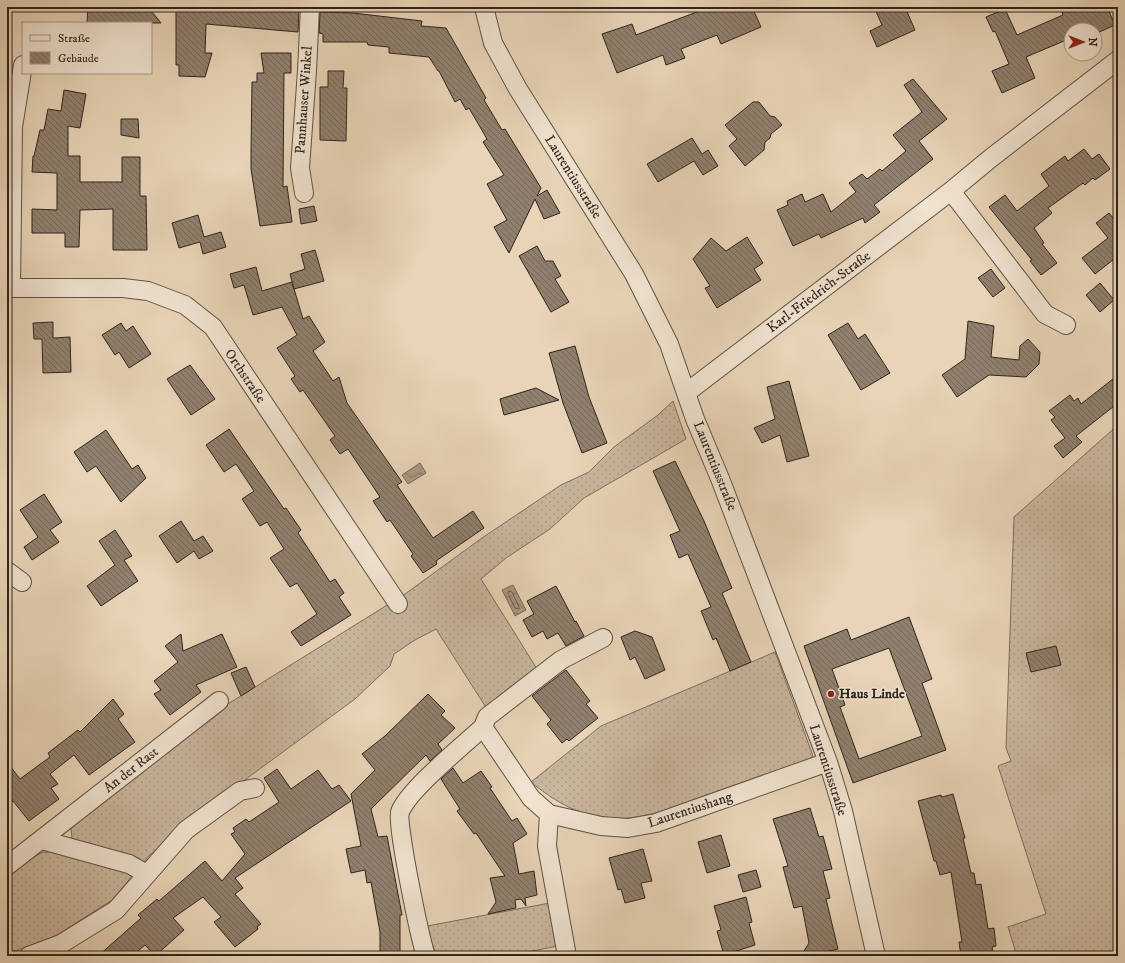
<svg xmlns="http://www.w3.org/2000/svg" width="1125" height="963" font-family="'IM FELL DW Pica',serif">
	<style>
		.grass { fill: url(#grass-dots); stroke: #7c6d5e }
		.water { fill: url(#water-waves); stroke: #796a5b }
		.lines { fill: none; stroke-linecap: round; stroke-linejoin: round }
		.shore { stroke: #6c5e51; stroke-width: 1 }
		.building { fill: url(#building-back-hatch); stroke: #30241f; fill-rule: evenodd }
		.minor-casing { stroke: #5e5045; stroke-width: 20 }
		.minor { stroke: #f0e3d0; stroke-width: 18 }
		.poi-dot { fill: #8f2418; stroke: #f0e3d0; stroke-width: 1.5 }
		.labels { text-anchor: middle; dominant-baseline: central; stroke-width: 3; stroke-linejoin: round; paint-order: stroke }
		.street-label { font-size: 14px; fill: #30241f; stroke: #f0e3d0 }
		.poi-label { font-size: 14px; font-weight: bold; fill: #30241f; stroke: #f0e3d0; text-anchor: start }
	</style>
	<defs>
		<pattern id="grass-dots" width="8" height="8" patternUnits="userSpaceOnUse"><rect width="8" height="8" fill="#c9b69d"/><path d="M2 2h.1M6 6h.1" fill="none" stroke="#ad9c87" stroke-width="1.8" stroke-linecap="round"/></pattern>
		<pattern id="water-waves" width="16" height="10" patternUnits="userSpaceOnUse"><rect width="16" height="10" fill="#a99883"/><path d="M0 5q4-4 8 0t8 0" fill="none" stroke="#8a7c6b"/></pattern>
		<pattern id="building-back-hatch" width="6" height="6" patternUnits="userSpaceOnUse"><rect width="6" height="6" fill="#90806e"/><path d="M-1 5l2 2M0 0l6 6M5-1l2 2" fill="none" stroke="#76695a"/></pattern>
	</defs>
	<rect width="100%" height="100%" fill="#e8d4b7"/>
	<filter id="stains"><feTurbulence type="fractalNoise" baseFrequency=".005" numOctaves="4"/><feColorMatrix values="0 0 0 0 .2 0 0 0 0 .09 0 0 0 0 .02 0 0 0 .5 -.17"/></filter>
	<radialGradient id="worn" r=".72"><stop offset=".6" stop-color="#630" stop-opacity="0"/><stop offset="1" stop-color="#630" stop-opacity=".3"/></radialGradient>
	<path class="grass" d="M673 401 686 439 584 498 550 529 506 558 481 579 537 669 487 709 436 629 415 640 394 654 390 666 355 699 182 826 149 856 112 900 57 935 7 954V876L28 860 43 852H55L72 837 71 829 74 823 223 707 405 594 482 538 561 485 589 472 614 447 658 415Z
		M1118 425V956H1017L1008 927 1046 914 998 766 1011 761 1006 748 1014 517Z
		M775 652 813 756 808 760C775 771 743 783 710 795 638 821 596 836 531 782L601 726Z
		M550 903 558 946 506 956H438L431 943 427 926Z"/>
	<path class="water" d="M420 463 426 473 408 484 402 475Z
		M513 585 526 610 515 616 502 590Z"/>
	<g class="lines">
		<path class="shore" d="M509 591 512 592 519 607V609L515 608 508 594Z"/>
	</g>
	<path class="building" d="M88 7H148L161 23H87Z
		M176 7H299L298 32 206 24 205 53H212L205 77 179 76V65H176Z
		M710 7H752L761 27 721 44 717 35 681 49 685 58 666 65 663 55 617 73 602 34 632 24 636 35Z
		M874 7H905L915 30 877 47 870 31 882 25Z
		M1060 7H1107L1115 25 1095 34V28L1090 30H1071V38L1026 57 1035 78 1002 93 992 71 1009 64 995 31 993 32 986 17 1005 9 1017 35 1063 15Z
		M320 12 353 13 422 21 421 26 446 28 486 98 484 100 502 130 505 129 541 188 537 196 547 190 560 213 544 219 535 199 509 253 494 227 507 220 487 184 504 175 483 142 487 139 469 108 466 110 460 99 455 102 439 71H438L429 57 389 53V47L368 45 367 42H323V34L319 33Z
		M261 53H291V73H284L283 187 287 186 292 222 260 226 251 169V152L252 82H257V73H264Z
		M328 71H344L343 88H347L346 141 320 140V87H328Z
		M913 79 947 119 919 141 933 159 874 205 880 212 865 223 863 218 821 238 819 234 793 246 777 210 788 205 787 201 802 194 805 202 823 194 831 212 856 192 849 183 862 174 867 179 880 169 882 171 906 151 893 135 922 112 904 85Z
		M64 90 86 94 80 128 68 126V156H80V182H122V157H140V196H146L147 250H113V209L80 210 79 247H65V233H32V209L57 210V173L32 172 33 156H34L40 130H44L48 109 61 111Z
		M753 102H759L770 116 775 117 782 125 771 134 770 138 765 142 764 150 745 166 729 146 737 139 725 125Z
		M121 119H138L139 138 121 135Z
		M692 138 702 154 708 150 718 166 703 175 694 161 658 182 647 164Z
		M1084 149 1092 159 1099 154 1110 169 1095 180 1093 178 1085 185 1083 183 1048 208 1052 213 1034 228 1044 243 1042 244 1057 263 1041 275 1030 261 1032 260 989 207 1005 195 1017 211 1049 186 1041 174 1065 156 1068 161Z
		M314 206 317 221 301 224 299 209Z
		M1109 213 1118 224V256L1095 274 1082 258 1108 238 1096 223Z
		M198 215 204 237 221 232 226 247 203 254 200 242 179 248 172 223Z
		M747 237 763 263 754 269 761 280 717 308 705 288 710 286 693 259 711 238 726 251Z
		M537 246 545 261H553L561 276 555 279 569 302 551 312 519 256Z
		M315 250 324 281 294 289 290 274 305 269 301 254Z
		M256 267 262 291 292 282 303 319 309 316 325 342 313 351 333 381 339 377 347 403 402 482 397 485 433 538 473 511 484 528 436 561 437 564 423 573 411 556 413 554 390 520 387 522 373 501 380 497 348 449 340 454 330 440 335 436 303 390 300 392 291 379 295 376 277 348 297 335 282 307 253 315 244 285 234 288 230 274Z
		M991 269 1005 288 993 297 978 278Z
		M1100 283 1114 300 1100 312 1086 295Z
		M968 321 994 326 991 357 1019 360 1020 346 1028 339 1040 352 1039 364 1026 377 989 375 957 397 942 375 965 359Z
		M53 322V338L70 337 71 372 43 373 42 339H34L33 323Z
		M121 323 126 331 133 326 151 354 129 368 119 352 115 355 102 335Z
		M848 323 858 339 865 334 890 373 861 390 828 335Z
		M575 346 589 397 607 443 582 453 563 403 549 353Z
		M190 365 215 399 191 415 167 379Z
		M1118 375V403L1076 436 1082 442 1063 458 1054 446 1065 438 1051 420 1055 417 1049 411 1070 395 1074 401 1078 398 1081 404Z
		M789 381 809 456 787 462 780 435 762 443 754 428 775 419 767 387Z
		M536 388 559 400 504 415 500 399Z
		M229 429 284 509 286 508 301 530 298 533 330 582 335 579 344 593 339 597 351 615 301 646 291 632 317 614 297 583 290 587 270 558 284 549 267 522 260 526 242 499 254 491 236 464 224 472 206 445Z
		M106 430 132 469 138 465 146 478 121 502 96 466 87 472 74 452Z
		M675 461 704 521 732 588 722 593 751 662 730 671 716 638 713 640 701 611 711 607 688 554 679 558 670 535 680 531 653 471Z
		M44 494 62 522 50 530 59 542 32 560 24 547 38 537 20 510Z
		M181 521 194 541 203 536 213 551 199 559 194 551 177 563 159 536Z
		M115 530 132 556 124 560 138 581 101 606 87 586 115 565 99 541Z
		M556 586 575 622 576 621 584 636 566 646 558 633 547 639 543 631 532 637 523 620 534 614 527 601Z
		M909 617 932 679 922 683 946 750 853 783 804 646 847 629 851 640ZM889 648 922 736 859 759 840 707 845 705 832 669Z
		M635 631 652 637 665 670 645 679 635 657 630 660 621 637Z
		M181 634 183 651 222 634 237 667 196 685 201 692 170 715 154 694 161 690 154 681 178 662 165 646Z
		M1056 646 1061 665 1031 672 1026 653Z
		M246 667 255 687 241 696 231 673Z
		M566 670 590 701 586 704 598 718 569 741 567 739 562 743 547 724 551 720 532 696Z
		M428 694 445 711 441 715 455 728 438 744 442 750 430 761 426 755 371 809 378 837 387 836 402 915H400V956H380V932L371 882 367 883 365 870 351 873 346 849 361 846 351 794 375 770 362 754 385 736Z
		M113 699 124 714 118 719 135 742 89 775 74 755 50 774 58 784 51 788 59 799 29 821 13 801 7 806V762L20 779 50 757 48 753 78 730 80 732Z
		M453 768 463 783 481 771 492 787 490 788 512 821 517 818 527 834 513 843 519 874 534 871 537 895 525 898 526 906 521 899 515 900 516 908 488 914 496 902 490 878 505 876 476 833 474 834 457 811 460 809 441 779Z
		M277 769 291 789 318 770 332 789 339 785 351 801 235 878 243 888 235 894 261 924 257 927 258 929 235 947 214 922 221 917 203 897 173 918 184 930 155 956 145 945 132 956H98L141 918 138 915 157 899 159 901 205 861 222 881 245 854 231 834 235 832 233 828 246 819 249 822 279 802 264 778Z
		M953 794 965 838H963L971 873H974L976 885 981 884 988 929 994 928 996 946 992 947 994 956H961L959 942H962L951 872 940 875 936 861H934L918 801 941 795 942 797Z
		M810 808 819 837 823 836 832 869 823 871 830 898 826 899 838 949 816 954V952L802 954 809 943 802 906 794 908 783 867 788 866 773 819Z
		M721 835 730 866 707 873 698 842Z
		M643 849 652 881 641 883 645 898 625 903 621 889 618 890 609 858Z
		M756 870 761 887 743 892 738 875Z
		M746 897 752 922 749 923 755 945 724 955 717 931 721 930 714 906Z"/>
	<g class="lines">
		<g class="minor-casing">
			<path id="minor" d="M484 7 493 43 518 89 634 274 669 344 695 419 721 481 828 762 843 811 876 956
				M951 191 1045 314 1066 325
				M304 193 300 168 307 71 310 7
				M7 288H123L148 291 185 305 213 327 398 604
				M11 288 13 127 23 65
				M686 393 951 191 991 158 1118 60
				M7 571 22 582
				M483 727 487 717 561 660 603 638
				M549 814 547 846 567 956
				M42 840 129 864 147 874
				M7 866 219 701
				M29 956 61 944 116 910 186 830 240 791 255 788
				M426 956C420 939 396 823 400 812 409 789 463 746 483 727L531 798 549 814 601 826 628 828 656 823 828 762"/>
		</g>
		<use href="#minor" class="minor"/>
	</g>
	<circle class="poi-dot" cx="831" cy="694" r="4"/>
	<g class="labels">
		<g class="street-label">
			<text transform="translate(304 100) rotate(-86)">Pannhauser Winkel</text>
			<text transform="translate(573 177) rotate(58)">Laurentiusstraße</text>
			<text transform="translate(819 292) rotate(-37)">Karl-Friedrich-Straße</text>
			<text transform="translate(245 376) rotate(56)">Orthstraße</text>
			<text transform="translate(715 466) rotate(68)">Laurentiusstraße</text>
			<text transform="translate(131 770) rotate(-38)">An der Rast</text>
			<text transform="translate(828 770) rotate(72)">Laurentiusstraße</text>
			<text transform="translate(690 810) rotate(-18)">Laurentiushang</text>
		</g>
		<g class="poi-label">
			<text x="839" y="694">Haus Linde</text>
		</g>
	</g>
	<rect width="1125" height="963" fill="none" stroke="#e8d4b7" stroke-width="24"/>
	<rect x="8" y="8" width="1109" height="947" fill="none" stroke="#30241f" stroke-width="2"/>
	<rect x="12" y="12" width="1101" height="939" fill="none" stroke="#30241f"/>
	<rect x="22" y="22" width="130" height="52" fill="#f0e3d0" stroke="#a39789"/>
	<rect x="30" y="35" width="20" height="6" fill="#f0e3d0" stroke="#a39789"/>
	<text x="58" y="42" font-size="12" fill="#30241f">Straße</text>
	<rect x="30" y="52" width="20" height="12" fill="url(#building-back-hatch)" stroke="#a39789"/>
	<text x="58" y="62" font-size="12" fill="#30241f">Gebäude</text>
	<g transform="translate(1083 42) rotate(90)"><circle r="19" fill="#f0e3d0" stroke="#a39789"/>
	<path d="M0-3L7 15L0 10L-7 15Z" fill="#8f2418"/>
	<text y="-6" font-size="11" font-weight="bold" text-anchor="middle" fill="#30241f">N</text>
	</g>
	<rect width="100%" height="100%" filter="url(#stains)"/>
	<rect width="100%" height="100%" fill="url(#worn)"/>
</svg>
